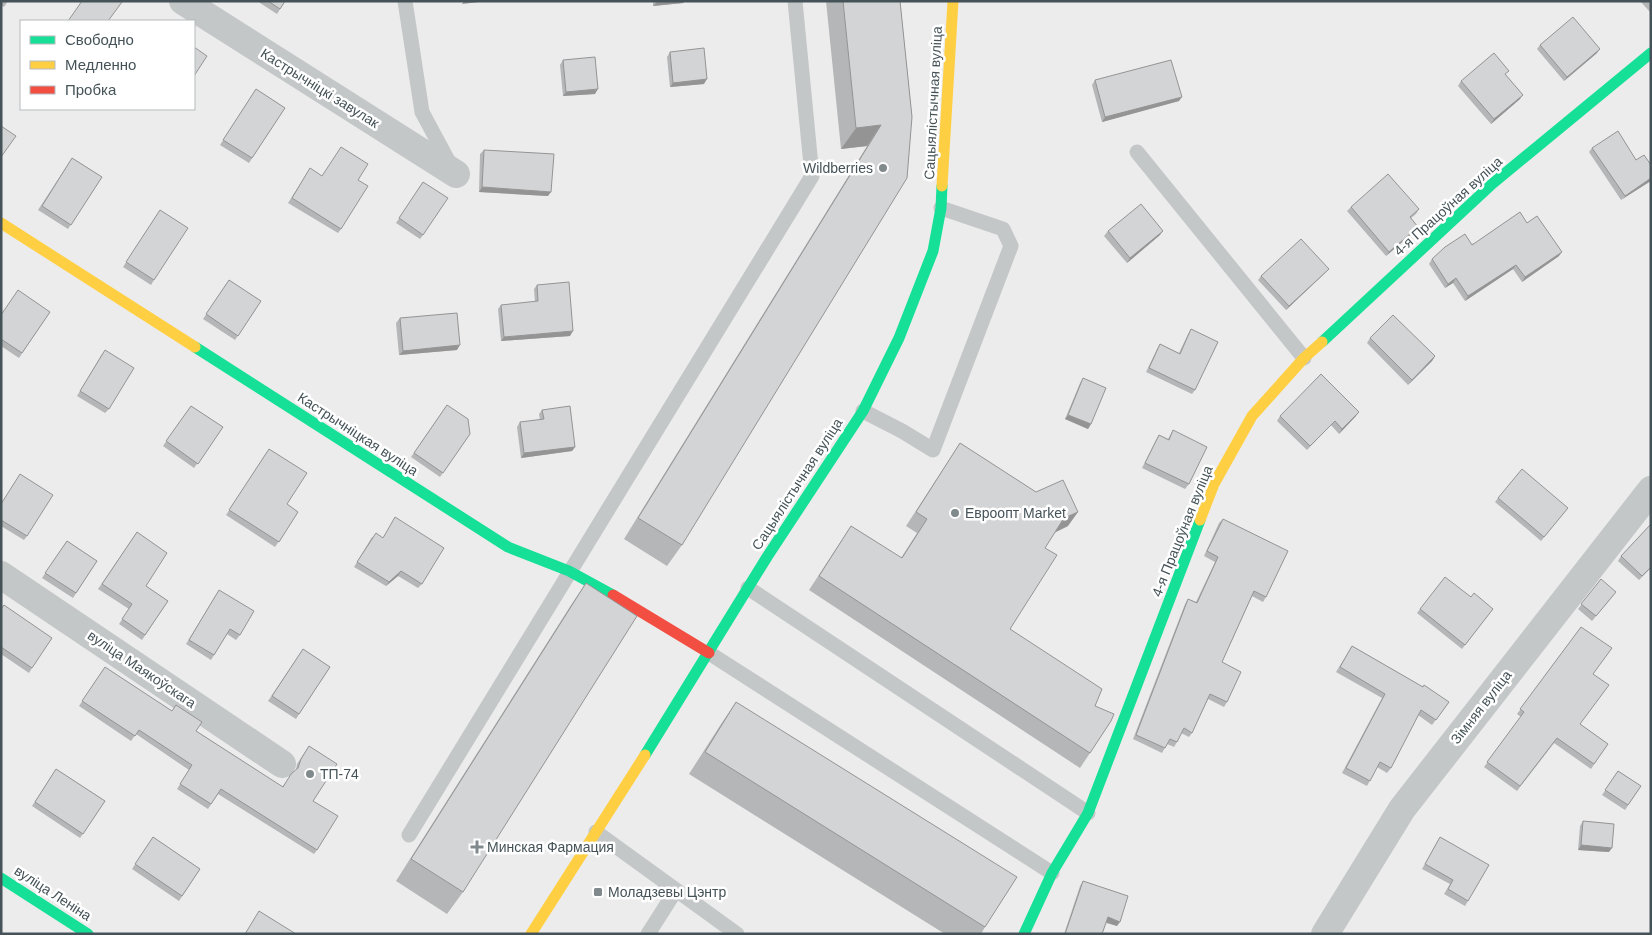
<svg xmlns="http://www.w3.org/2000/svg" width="1652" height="935" font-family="Arial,sans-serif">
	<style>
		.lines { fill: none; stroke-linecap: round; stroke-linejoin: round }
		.lane { stroke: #c4c7c8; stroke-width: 15 }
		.street { stroke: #c4c7c8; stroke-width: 28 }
		.fast { stroke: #16e098; stroke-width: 11 }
		.slow { stroke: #ffcf43; stroke-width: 11 }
		.jam { stroke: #f24e42; stroke-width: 11 }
		.wall { fill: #b5b6b7 }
		.shaded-wall { fill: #949495 }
		.building { fill: #d3d4d5; stroke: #949495 }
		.poi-dot { fill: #80898c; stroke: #fff; stroke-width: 2 }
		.labels { text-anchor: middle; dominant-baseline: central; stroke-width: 5; stroke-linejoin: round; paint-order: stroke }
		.street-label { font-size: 14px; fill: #455358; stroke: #fff }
		.poi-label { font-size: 14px; fill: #455358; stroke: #fff; text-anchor: start }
	</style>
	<rect width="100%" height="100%" fill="#edecec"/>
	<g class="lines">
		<path class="lane" d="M405 1 422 112 451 166
			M1137 152 1304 358
			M863 411 902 431 933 450 1011 246 1003 229 941 208
			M748 588 1088 813
			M709 653 1052 873
			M596 832 737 934
			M409 835 812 176 795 1
			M648 934 676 890"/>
		<path class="street" d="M183 1 456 174
			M1 575 282 764
			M1325 934 1402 809 1651 490"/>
		<path class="fast" d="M1322 342 1492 184 1651 53
			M195 347 508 547 569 571 613 595
			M645 755 767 557 863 411 899 338 933 251 941 208 942 186
			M1 878 88 934
			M1024 934 1052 873 1088 813 1200 520"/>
		<path class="slow" d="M942 186 953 1
			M1 223 195 347
			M1200 520 1214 484 1252 416 1304 358 1322 342
			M531 934 645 755"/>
		<path class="jam" d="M613 595 709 653"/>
	</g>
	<path class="wall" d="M1 1H8L4 7 1 5Z
		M257 1H285L277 14Z
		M653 1H685L683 3 653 6Z
		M826 1H900L912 117 682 545 667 566 624 539 867 146 841 149Z
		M1640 1H1651V11L1650 12Z
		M1540 45 1597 53 1564 81 1537 49Z
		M670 52 704 84 670 87 667 57Z
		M563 60 595 94 563 96 560 65Z
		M1506 75 1520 99 1491 124 1458 86 1461 81Z
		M1095 80 1179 101 1102 122 1092 85Z
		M256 89 285 108 249 163 220 145Z
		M1592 148 1636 160 1651 165 1621 200 1589 152Z
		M484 150 548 196 479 192 480 154Z
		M72 158 102 177 68 229 38 210Z
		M307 173 322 176 358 180 341 229 338 233 288 203Z
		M423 182V235L420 239 396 223Z
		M1351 207 1419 209 1416 214 1411 218 1418 227 1415 231 1386 256 1347 211Z
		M160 210 154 280 151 285 123 267Z
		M1527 223 1559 256 1522 282 1513 269 1465 301 1453 283 1445 288 1429 264 1432 259Z
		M1108 231 1160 235 1127 263 1104 236Z
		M1329 269 1325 273 1286 310 1258 280 1261 276Z
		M229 280 261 301 235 340 203 319Z
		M537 285 570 336 501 341 498 309 501 305 535 302 534 289Z
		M50 312 19 358 1 346V315Z
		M400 318 457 350 399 355 396 323Z
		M1191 329 1195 390 1192 394 1146 372 1157 349 1160 344 1179 353 1188 334Z
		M1370 338 1435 356 1432 361 1408 385 1367 343Z
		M102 354 109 409 105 413 77 396Z
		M1083 378 1091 424 1088 429 1065 419 1080 383Z
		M447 405 470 434 440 477 411 457Z
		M191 406 223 427 194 468 163 446Z
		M542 410 575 447 572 451 521 458 517 427 520 422 540 420 539 414Z
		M1280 416H1356L1339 434 1331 425 1307 450 1277 421Z
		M1173 430 1189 484 1185 489 1142 468 1156 440 1159 435 1168 439Z
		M960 443 1068 526 1055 532 1045 548 1010 629 1095 706 1090 753 1080 768 809 590 851 526 901 558 917 533 906 526Z
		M269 449 287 504 298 512 275 547 226 515Z
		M1498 498 1568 508 1541 541 1495 502Z
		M1 503 27 536 24 540 1 526Z
		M1223 519 1266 597 1263 602 1252 596 1222 662 1227 702 1224 707 1208 699 1192 733 1189 737 1181 733 1177 742 1174 747 1167 744 1162 753 1133 739 1185 604 1188 599 1196 602 1215 562 1204 556 1219 523Z
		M1651 524V568L1639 580 1618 561 1621 556Z
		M137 532 146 586 168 601 142 640 119 624 129 609 98 589Z
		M372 537 422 584 418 588 398 576 386 586 354 567Z
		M67 541 97 561 73 598 42 578Z
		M1601 579 1613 596 1592 621 1578 609Z
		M586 583 463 892 447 914 396 881 571 605Z
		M219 590 240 635 236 640 227 634 211 660 186 644Z
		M1471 597 1493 609 1462 649 1417 613 1420 609Z
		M1 609 32 668 29 673 1 654Z
		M1581 627 1593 674 1580 724 1608 744 1591 769 1554 743 1517 791 1484 767 1521 717 1517 714Z
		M1352 646 1449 702 1432 725 1418 715 1391 768 1387 773 1377 767 1367 786 1342 773 1382 698 1336 672Z
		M303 649 330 667 296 719 268 701Z
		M105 667 196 731 282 787 296 770 297 764 309 746 317 850 314 854 218 794 208 809 177 789 189 770 136 734 131 741 79 706Z
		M736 702 985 927 981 934H945L689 774 721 724Z
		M56 769 105 801 80 838 32 806Z
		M1618 771 1641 786 1625 810 1602 795Z
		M1583 821 1609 852 1578 850 1580 826Z
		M153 837 200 869 179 901 132 869Z
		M1440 837 1468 901 1465 906 1444 894 1450 884 1422 869Z
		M1083 881 1117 926 1106 923 1102 934H1064L1080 886Z"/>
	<path class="shaded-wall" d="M464 1H487L462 4Z
		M662 1H685L683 3 653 6 657 2Z
		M1600 49 1597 53 1564 81 1567 77Z
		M707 79 704 84 670 87 673 83Z
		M598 89 595 94 563 96 566 92Z
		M1523 95 1520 99 1491 124 1494 119Z
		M1182 97 1179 101 1102 122 1105 117Z
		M881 125 867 146 841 149 856 128Z
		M1651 178V181L1621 200 1625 196Z
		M482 187 551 192 548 196 479 192Z
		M1418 227 1415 231 1386 256 1389 252Z
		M1163 231 1160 235 1127 263 1130 258Z
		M1562 252 1559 256 1522 282 1525 277Z
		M1516 265 1513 269 1465 301 1468 296Z
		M1329 269 1325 273 1286 310 1289 306Z
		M1456 278 1453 283 1445 288 1448 284Z
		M573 331 570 336 501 341 504 337Z
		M460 345 457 350 399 355 403 351Z
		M1435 356 1432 361 1408 385 1412 380Z
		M1359 412 1356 416 1339 434 1342 429Z
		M1068 415 1091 424 1088 429 1065 419Z
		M575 447 572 451 521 458 524 453Z
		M1078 512 1068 526 1054 533 1064 518Z
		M401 571 398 576 386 586 389 582Z
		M1581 845 1612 848 1609 852 1578 850Z
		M1108 917 1120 922 1117 926 1105 922Z"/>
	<path class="building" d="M82 1H121L122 2 108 21H68Z
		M268 1H285L280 9Z
		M843 1H900L912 117 907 178 682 545 638 518 881 125 856 128Z
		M1573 17 1600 49 1567 77 1540 45Z
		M194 47 207 56 194 76Z
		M704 48 707 79 673 83 670 52Z
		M1494 53 1509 71 1505 74 1523 95 1494 119 1461 81Z
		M595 57 598 89 566 92 563 60Z
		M1171 60 1182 97 1105 117 1095 80Z
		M256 89 285 108 252 158 223 140Z
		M1 126 16 136 1 157Z
		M1618 131 1636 160 1644 155 1651 165V178L1625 196 1592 148Z
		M341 147 368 164 358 180 368 186 341 229 292 198 310 168 322 176Z
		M484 150 554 154 551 192 482 187Z
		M72 158 102 177 71 225 42 206Z
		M1388 174 1419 209 1410 217 1418 227 1389 252 1351 207Z
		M423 182 448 198 423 235 399 218Z
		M1141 204 1163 231 1130 258 1108 231Z
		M160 210 188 228 154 280 126 262Z
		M1520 212 1527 223 1537 216 1562 252 1525 277 1516 265 1468 296 1456 278 1448 284 1432 259 1445 247 1465 234 1472 245Z
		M1301 239 1329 269 1289 306 1261 276Z
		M229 280 261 301 238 336 206 314Z
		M569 282 573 331 504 337 501 305 538 301 537 285Z
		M18 290 50 312 22 353 1 339V315Z
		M457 313 460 345 403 351 400 318Z
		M1393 315 1435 356 1412 380 1370 338Z
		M1191 329 1218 342 1195 390 1149 368 1160 344 1180 354Z
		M105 350 134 368 109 409 80 391Z
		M1321 374 1359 412 1342 429 1335 421 1310 446 1280 416Z
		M1083 378 1106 388 1091 424 1068 415Z
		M447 405 468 419 470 434 443 473 414 453Z
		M191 406 223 427 198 464 166 441Z
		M570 406 575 447 524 453 520 422 544 419 542 410Z
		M1173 430 1207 447 1189 484 1145 463 1159 435 1169 440Z
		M960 443 1036 492 1063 480 1078 512 1064 518 1045 548 1057 555 1010 629 1102 689 1095 706 1114 714 1111 721 1090 753 819 576 851 526 902 558 927 519 916 512Z
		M269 449 307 473 287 504 298 512 279 542 229 510Z
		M1522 469 1568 508 1544 537 1498 498Z
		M20 474 53 495 27 536 1 520V504Z
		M395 517 444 548 422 584 401 571 389 582 357 562 376 533 383 538Z
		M1223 519 1288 551 1266 597 1254 591 1222 662 1241 672 1227 702 1210 694 1192 733 1184 728 1177 742 1170 739 1165 748 1136 735 1188 599 1197 603 1218 557 1207 551Z
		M1651 524V567L1642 576 1621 556Z
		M137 532 167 553 146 586 168 601 145 635 122 619 132 604 102 584Z
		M67 541 97 561 76 593 45 573Z
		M1445 577 1471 597 1474 593 1493 609 1465 645 1420 609Z
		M1601 579 1616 592 1596 616 1581 604Z
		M586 583 637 616 463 892 411 859Z
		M219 590 254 611 240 635 230 629 214 655 189 640Z
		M4 605 52 638 32 668 1 647V609Z
		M1581 627 1612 648 1593 674 1609 685 1580 724 1608 744 1594 764 1557 738 1520 786 1487 762 1524 712 1520 709Z
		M1352 646 1423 687 1424 685 1449 702 1436 720 1421 710 1391 768 1380 762 1370 781 1346 768 1385 694 1340 667Z
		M303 649 330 667 299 714 272 696Z
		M105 667 172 711 176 705 202 722 196 731 283 787 291 774 298 768 301 759 309 746 337 764 313 801 338 816 317 850 221 789 211 804 180 784 192 765 139 730 135 736 82 701Z
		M736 702 1017 877 985 927 705 752Z
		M56 769 105 801 83 834 35 802Z
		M1618 771 1641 786 1628 805 1605 790Z
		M1583 821 1614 824 1612 848 1581 845Z
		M153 837 200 869 182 896 135 864Z
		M1440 837 1489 865 1468 901 1448 889 1453 880 1425 864Z
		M1083 881 1128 896 1120 922 1108 917 1102 934H1065Z
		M259 911 296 934H245Z"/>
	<g class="poi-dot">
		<circle cx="883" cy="168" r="5"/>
		<circle cx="955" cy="513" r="5"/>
		<circle cx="310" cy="774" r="5"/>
		<path d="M474.5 839.5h5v5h5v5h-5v5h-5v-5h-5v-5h5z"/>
		<rect x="593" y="887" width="10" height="10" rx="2.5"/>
	</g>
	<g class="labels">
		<g class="street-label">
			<text transform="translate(320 88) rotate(32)">Кастрычніцкі завулак</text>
			<text transform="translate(933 103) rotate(-87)">Сацыялістычная вуліца</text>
			<text transform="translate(1448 206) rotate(-42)">4-я Працоўная вуліца</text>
			<text transform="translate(358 434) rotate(33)">Кастрычніцкая вуліца</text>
			<text transform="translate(797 484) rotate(-57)">Сацыялістычная вуліца</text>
			<text transform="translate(1182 531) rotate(-68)">4-я Працоўная вуліца</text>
			<text transform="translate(142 669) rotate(34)">вуліца Маякоўскага</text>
			<text transform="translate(1481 707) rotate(-52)">Зімняя вуліца</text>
			<text transform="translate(53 893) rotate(33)">вуліца Леніна</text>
		</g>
		<g class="poi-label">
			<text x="873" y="168" text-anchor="end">Wildberries</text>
			<text x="965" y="513">Евроопт Market</text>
			<text x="320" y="774">ТП-74</text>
			<text x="487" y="847">Минская Фармация</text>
			<text x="608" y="892">Моладзевы Цэнтр</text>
		</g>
	</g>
	<rect width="1652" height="935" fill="none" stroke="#455358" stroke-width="5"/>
	<rect x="20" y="20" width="175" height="90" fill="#ffffff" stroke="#b5babc"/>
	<rect x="30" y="36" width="25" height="8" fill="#16e098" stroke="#b5babc"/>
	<text x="65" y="45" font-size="15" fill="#455358">Свободно</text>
	<rect x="30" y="61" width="25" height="8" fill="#ffcf43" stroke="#b5babc"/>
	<text x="65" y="70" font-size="15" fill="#455358">Медленно</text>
	<rect x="30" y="86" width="25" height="8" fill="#f24e42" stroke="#b5babc"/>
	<text x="65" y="95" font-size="15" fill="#455358">Пробка</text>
</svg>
